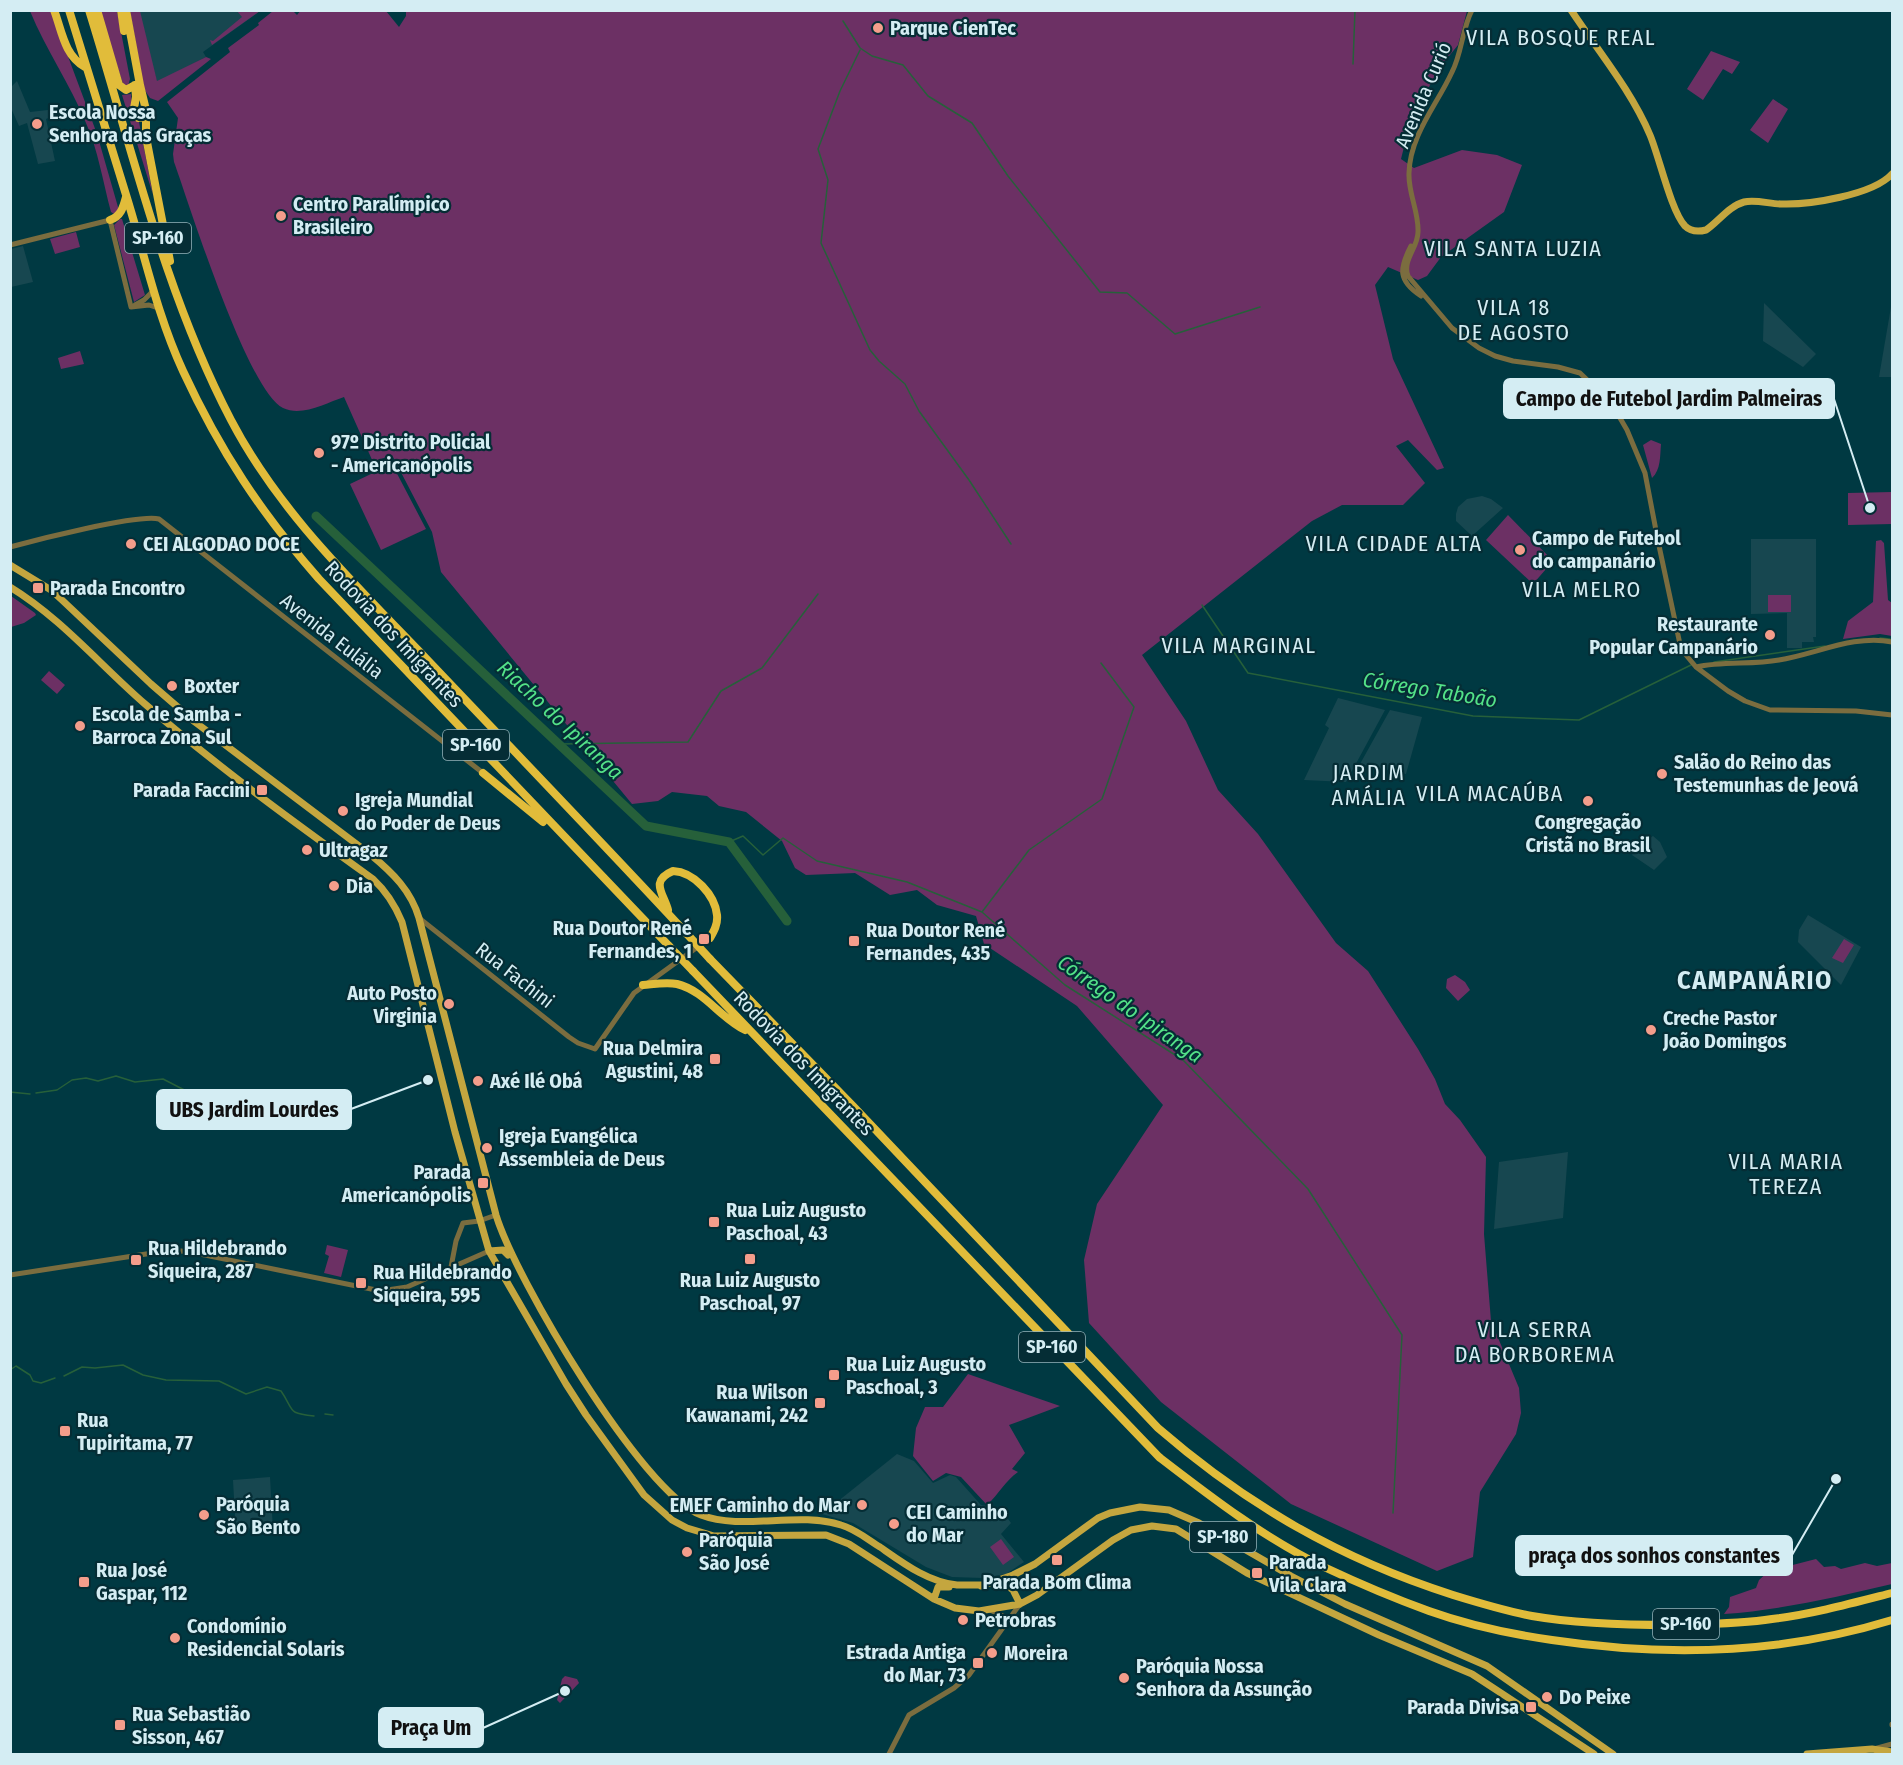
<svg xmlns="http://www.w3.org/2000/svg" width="1903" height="1765" font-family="'Fira Sans Condensed',sans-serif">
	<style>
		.built { fill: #174750 }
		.green { fill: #6c3064 }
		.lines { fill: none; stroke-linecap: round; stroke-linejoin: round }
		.stream { stroke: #26603a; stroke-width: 1.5 }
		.river { stroke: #26603a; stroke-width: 9 }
		.minor { stroke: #7b6d3f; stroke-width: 5 }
		.major { stroke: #c4a63f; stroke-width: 7 }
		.highway { stroke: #e1bc3a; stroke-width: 8 }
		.highway-bridge { stroke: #e1bc3a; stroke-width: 8 }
		.poi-dot { fill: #f49d8b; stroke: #052d35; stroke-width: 2 }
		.labels { text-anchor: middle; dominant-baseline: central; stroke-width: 4.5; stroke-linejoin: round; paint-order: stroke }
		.shield { fill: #052d35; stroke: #96b3ba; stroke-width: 1.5 }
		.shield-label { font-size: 18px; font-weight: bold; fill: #d4edf3 }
		.poi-label { font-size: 20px; font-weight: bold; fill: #d4edf3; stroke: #052d35; text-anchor: start }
		.street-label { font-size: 20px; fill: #d4edf3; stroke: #052d35 }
		.water-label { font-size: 21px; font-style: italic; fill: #53e288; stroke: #052d35 }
		.quarter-label { font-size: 22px; letter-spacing: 1.5px; fill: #d4edf3; stroke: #052d35 }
		.district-label { font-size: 26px; font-weight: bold; letter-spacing: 1.5px; fill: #d4edf3; stroke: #052d35 }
		.leader { fill: none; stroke: #d4edf3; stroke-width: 2 }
		.callout-dot { fill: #d4edf3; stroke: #052d35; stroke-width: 2 }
		.callout { fill: #d4edf3; stroke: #d4edf3; stroke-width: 2 }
		.callout-label { font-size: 21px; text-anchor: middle; font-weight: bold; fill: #111 }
	</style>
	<rect width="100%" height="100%" fill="#003942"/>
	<path class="built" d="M138 11H260L203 52 206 57 157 82Z
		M17 81 30 112 48 110 51 117 46 119 55 161 38 164 27 123 19 126 11 108V87Z
		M23 246 33 282 11 287V249Z
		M1892 301V377H1879Z
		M1764 303 1816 354 1803 367 1763 341Z
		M1482 496 1491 499 1503 508 1472 536 1456 521V514L1458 507 1467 499Z
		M1751 539H1816V637H1813L1814 642H1802V648H1787V613L1751 614Z
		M1338 698 1385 710 1346 782 1304 780 1329 728 1325 725Z
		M1390 710 1422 717 1406 774 1360 764Z
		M1653 836 1660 842 1667 857 1654 870 1632 855 1642 843Z
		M1808 915 1861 947 1841 985 1798 942 1799 930Z
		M1568 1152 1563 1218 1494 1229 1499 1162Z
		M897 1454 914 1461 933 1483 950 1475 956 1477 981 1505 1000 1508 1011 1523 1001 1534 1024 1562 1006 1574 983 1578 952 1577 926 1567 853 1523 822 1514Z
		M270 1477 273 1531H263L261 1528 250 1527 248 1532 236 1533 233 1480Z"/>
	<path class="green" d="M301 10 386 11 399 27 406 16V10L1467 11 1458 45 1437 71 1409 127 1401 159 1414 168 1462 150 1497 155 1522 165 1504 212 1441 257 1427 276 1418 280 1388 267 1375 285 1393 359 1444 468 1437 470 1408 440 1396 446 1425 483 1403 505H1342L1312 521 1142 655 1186 721 1218 790 1258 834 1336 943 1368 971 1418 1049 1435 1079 1445 1104 1460 1120 1486 1157 1484 1234 1491 1321 1519 1388 1521 1413 1516 1434 1480 1492 1473 1557 1437 1571 1291 1504 1161 1402 1089 1323 1084 1260 1097 1204 1163 1105 1077 1006 984 944 976 916 937 905 917 890 890 895 855 873 806 875 795 868 782 841 746 812 719 806 707 796 672 792 658 801 632 804 441 572 432 532 392 455 373 462 344 397C326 403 302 417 283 408 247 390 190 206 174 162L173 154 178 118 167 102 230 52 228 48 259 25 258 23 273 11H293L297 15Z
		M30 11H51L97 134 118 207V210L114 214 111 212C103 182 98 150 86 123 70 84 46 50 30 11Z
		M99 11H117L130 79 128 86 123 84Z
		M130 11H140L157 81 206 57 211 59 158 101 150 98 144 89Z
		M237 11H260L212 45 210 40 213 41 242 17Z
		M1711 51 1740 62 1732 74 1723 69 1703 100 1687 89Z
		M131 94 133 119 139 122 153 195 122 95Z
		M1773 99 1788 109 1768 143 1750 130Z
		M120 219H122L145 295 134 302 114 225Z
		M76 232 80 247 55 254 50 239Z
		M80 351 84 364 61 369 58 358Z
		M1651 440 1661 444C1660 455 1661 470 1652 478L1643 445Z
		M392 464 426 529 381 550 350 484Z
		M1892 492V524L1848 525V493Z
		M1508 515 1553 561 1533 584 1486 540Z
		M1881 540 1884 543 1888 600 1892 603V636L1880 634 1843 639 1848 621 1873 602 1876 541Z
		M1768 595H1791V612H1768Z
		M11 596 35 613 36 615 24 623 11 627Z
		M49 671 65 685 57 694 41 680Z
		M1844 939 1854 945 1843 963 1832 958Z
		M1455 975 1465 982 1470 990 1458 1001 1446 988 1447 979Z
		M327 1245 348 1250 341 1277 324 1273 329 1256 325 1254Z
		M968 1374 1060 1406 1009 1425 1025 1453 1012 1469 1018 1472C1005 1481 999 1494 987 1505L961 1477 946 1473 933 1481 913 1456 916 1428 925 1407H943Z
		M1001 1539 1014 1557 1003 1565 990 1547Z
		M1816 1559 1824 1567 1835 1566 1841 1569 1865 1563 1877 1566 1892 1563V1584C1837 1597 1781 1610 1724 1614L1729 1607 1730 1597 1756 1588 1759 1580 1769 1571Z
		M565 1676 577 1679 579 1683 560 1703 557 1700 562 1679Z"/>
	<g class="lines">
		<path class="stream" d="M843 21 860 48 872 56 903 65 928 96 972 123 1008 176 1100 292 1127 293 1175 334 1260 307
			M860 50 840 91 818 149 828 180 821 243 870 350 879 361 905 384 919 411 969 480 1011 544
			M1353 64 1355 10
			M1202 605 1248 673 1473 716 1579 720 1691 665
			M1880 638 1890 639
			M1714 662 1825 646
			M559 744 688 742 721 691 762 668 818 594
			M729 842 743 836 763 855 783 838 817 861 907 882 982 912 1065 985 1183 1060 1308 1189 1402 1335 1393 1513
			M982 912 1029 850 1102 799 1134 707 1101 663
			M10 1092 30 1094
			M36 1093 57 1090 72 1080 86 1078 98 1081 116 1076 135 1082 163 1079 196 1096
			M211 1096H226L246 1112 306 1121H331
			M10 1370 16 1366 30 1375 33 1381 41 1383 55 1378
			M64 1376 82 1367 95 1368 123 1365 143 1375 166 1380 219 1381 246 1394 267 1387 281 1391C295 1411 286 1413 314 1416
			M325 1414 333 1415"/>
		<path class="river" d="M316 516 646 826 729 842 787 921"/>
		<path class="minor" d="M1472 10C1462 29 1462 53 1452 72 1437 105 1410 135 1409 173 1408 193 1419 212 1418 232 1418 248 1402 260 1408 276L1452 328 1479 348 1495 356 1513 361 1558 367 1580 373 1603 395 1620 418 1627 430 1645 473 1658 541 1681 649 1696 667 1728 691 1745 701 1770 710 1856 711 1892 715
			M10 245 110 220 131 307
			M1411 246C1399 269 1398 281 1421 296
			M135 305 144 300 153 291
			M131 307 149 305 158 308
			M10 547C36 540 137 514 159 519L483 773
			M1696 667C1723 661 1752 665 1779 660 1816 654 1855 634 1892 642
			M419 918 569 1037 578 1043 595 1049 634 993 710 938
			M451 1267 456 1241 463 1223 479 1221 496 1215
			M10 1275 172 1250 190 1252 381 1291 407 1287 489 1251
			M990 1610 1003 1616V1625
			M1892 1724V1725
			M1874 1749 1892 1744
			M889 1754 909 1715 954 1688 969 1675 1020 1604"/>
		<path class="major" d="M1571 10C1598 51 1631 90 1650 135 1659 156 1671 211 1685 226 1691 232 1698 232 1706 230 1718 222 1729 206 1744 202 1755 199 1770 204 1781 204 1809 205 1873 195 1892 174
			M10 565 51 590 62 600 151 684 195 722 371 855C393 873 411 891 419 918L496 1215C515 1278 642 1493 701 1515 742 1531 798 1511 841 1525 855 1529 867 1539 880 1547 903 1563 928 1582 957 1585 966 1585 975 1585 984 1585
			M10 587C61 618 100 665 145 704 218 767 295 823 373 879 387 892 395 905 402 922L455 1132 489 1251 566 1384 586 1415 644 1495 672 1520 687 1528 714 1536 826 1535 849 1544 934 1599 955 1608 979 1611 1020 1604 1037 1595 1113 1540 1131 1530 1152 1526 1176 1529 1247 1573 1379 1635 1472 1674 1594 1754
			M489 1251 503 1250 508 1255
			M1000 1580 1013 1590 1020 1604
			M981 1586 1013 1575 1035 1564 1098 1518 1110 1513 1140 1507 1169 1510 1199 1523 1291 1576 1345 1604 1487 1666 1613 1754
			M934 1599 938 1587H949
			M1807 1754 1872 1749 1892 1752"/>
		<path class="highway" d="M54 10C62 31 64 55 85 67
			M69 10C88 73 108 135 127 198 145 256 157 315 183 371 220 451 261 513 319 579L669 946
			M89 10C132 148 164 292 231 420 278 510 350 579 419 651 508 745 598 838 687 934
			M97 10 119 85 126 90 135 85
			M121 10 124 31
			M126 10 140 85 146 110V137L170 261
			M135 85 136 97 133 114 138 118 146 117
			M110 220C121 216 123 208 126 197
			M483 773 543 822
			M668 910C664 894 649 881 673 871 694 872 715 895 717 915 718 924 714 931 710 938
			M710 959 853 1106 1158 1428C1247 1505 1340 1559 1453 1595 1479 1603 1505 1611 1532 1616 1578 1624 1626 1625 1672 1625 1706 1624 1740 1624 1772 1619 1813 1614 1853 1603 1892 1593
			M693 971 1159 1457C1211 1497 1264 1538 1324 1567 1358 1583 1393 1598 1429 1611 1468 1625 1510 1634 1552 1640 1666 1657 1782 1654 1892 1620
			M643 985C655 984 666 982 677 984 705 991 720 1018 745 1030"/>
		<path class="highway-bridge" d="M687 934 710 959
			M669 946 693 971"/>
	</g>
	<g class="poi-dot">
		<circle cx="878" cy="28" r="6"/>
		<circle cx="37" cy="124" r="6"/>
		<circle cx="281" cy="216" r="6"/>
		<circle cx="319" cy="453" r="6"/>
		<circle cx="131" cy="544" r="6"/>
		<circle cx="1520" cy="550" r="6"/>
		<rect x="32" y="582" width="12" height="12" rx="3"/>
		<circle cx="1770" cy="635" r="6"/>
		<circle cx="172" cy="686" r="6"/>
		<circle cx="80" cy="726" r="6"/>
		<circle cx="1662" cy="774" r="6"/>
		<rect x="256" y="784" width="12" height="12" rx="3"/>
		<circle cx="1588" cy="801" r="6"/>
		<circle cx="343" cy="811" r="6"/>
		<circle cx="307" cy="850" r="6"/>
		<circle cx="334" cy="886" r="6"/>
		<rect x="698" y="933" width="12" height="12" rx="3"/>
		<rect x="848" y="935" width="12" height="12" rx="3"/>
		<circle cx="449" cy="1004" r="6"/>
		<circle cx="1651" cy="1030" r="6"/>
		<rect x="709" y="1053" width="12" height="12" rx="3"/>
		<circle cx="478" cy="1081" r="6"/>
		<circle cx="487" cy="1148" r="6"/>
		<rect x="477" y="1177" width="12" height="12" rx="3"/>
		<rect x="708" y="1216" width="12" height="12" rx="3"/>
		<rect x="744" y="1253" width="12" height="12" rx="3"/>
		<rect x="130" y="1254" width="12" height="12" rx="3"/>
		<rect x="355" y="1277" width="12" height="12" rx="3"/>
		<rect x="828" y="1369" width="12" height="12" rx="3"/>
		<rect x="814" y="1397" width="12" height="12" rx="3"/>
		<rect x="59" y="1425" width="12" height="12" rx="3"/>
		<circle cx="862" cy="1505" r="6"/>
		<circle cx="204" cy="1515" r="6"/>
		<circle cx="894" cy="1524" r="6"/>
		<circle cx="687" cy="1552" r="6"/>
		<rect x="1051" y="1554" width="12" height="12" rx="3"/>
		<rect x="1251" y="1567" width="12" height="12" rx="3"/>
		<rect x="78" y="1576" width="12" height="12" rx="3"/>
		<circle cx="963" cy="1620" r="6"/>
		<circle cx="175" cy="1638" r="6"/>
		<circle cx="992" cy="1653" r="6"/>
		<rect x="972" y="1657" width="12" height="12" rx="3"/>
		<circle cx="1124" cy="1678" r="6"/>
		<circle cx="1547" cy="1697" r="6"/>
		<rect x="1525" y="1701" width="12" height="12" rx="3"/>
		<rect x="114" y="1719" width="12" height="12" rx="3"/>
	</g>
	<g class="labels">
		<g class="shield">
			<rect x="125" y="223" width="66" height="30" rx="4.5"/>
			<rect x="443" y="730" width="66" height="30" rx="4.5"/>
			<rect x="1019" y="1332" width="66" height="30" rx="4.5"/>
			<rect x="1190" y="1522" width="66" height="30" rx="4.5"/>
			<rect x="1653" y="1609" width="66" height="30" rx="4.5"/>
		</g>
		<g class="shield-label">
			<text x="158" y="238">SP-160</text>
			<text x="476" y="745">SP-160</text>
			<text x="1052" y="1347">SP-160</text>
			<text x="1223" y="1537">SP-180</text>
			<text x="1686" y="1624">SP-160</text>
		</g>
		<g class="poi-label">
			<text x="890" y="28">Parque CienTec</text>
			<text x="49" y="112">Escola Nossa<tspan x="49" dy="23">Senhora das Graças</tspan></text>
			<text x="293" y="204">Centro Paralímpico<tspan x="293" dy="23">Brasileiro</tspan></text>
			<text x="331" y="442">97º Distrito Policial<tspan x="331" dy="23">- Americanópolis</tspan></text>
			<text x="1532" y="538">Campo de Futebol<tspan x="1532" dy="23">do campanário</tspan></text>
			<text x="143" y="544">CEI ALGODAO DOCE</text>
			<text x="50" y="588">Parada Encontro</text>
			<text x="1758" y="624" text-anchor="end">Restaurante<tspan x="1758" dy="23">Popular Campanário</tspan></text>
			<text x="184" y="686">Boxter</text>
			<text x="92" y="714">Escola de Samba -<tspan x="92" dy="23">Barroca Zona Sul</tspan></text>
			<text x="1674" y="762">Salão do Reino das<tspan x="1674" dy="23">Testemunhas de Jeová</tspan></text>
			<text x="250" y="790" text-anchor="end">Parada Faccini</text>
			<text x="355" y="800">Igreja Mundial<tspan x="355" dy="23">do Poder de Deus</tspan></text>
			<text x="1588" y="822" text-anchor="middle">Congregação<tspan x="1588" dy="23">Cristã no Brasil</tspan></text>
			<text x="319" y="850">Ultragaz</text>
			<text x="346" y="886">Dia</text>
			<text x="692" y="928" text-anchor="end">Rua Doutor René<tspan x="692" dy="23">Fernandes, 1</tspan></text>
			<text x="866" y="930">Rua Doutor René<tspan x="866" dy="23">Fernandes, 435</tspan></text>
			<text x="437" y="993" text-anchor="end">Auto Posto<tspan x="437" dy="23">Virginia</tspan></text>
			<text x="1663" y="1018">Creche Pastor<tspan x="1663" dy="23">João Domingos</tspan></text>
			<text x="703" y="1048" text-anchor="end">Rua Delmira<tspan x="703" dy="23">Agustini, 48</tspan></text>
			<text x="490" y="1081">Axé Ilé Obá</text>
			<text x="499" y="1136">Igreja Evangélica<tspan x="499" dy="23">Assembleia de Deus</tspan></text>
			<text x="471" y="1172" text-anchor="end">Parada<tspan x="471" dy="23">Americanópolis</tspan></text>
			<text x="726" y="1210">Rua Luiz Augusto<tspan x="726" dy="23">Paschoal, 43</tspan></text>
			<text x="148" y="1248">Rua Hildebrando<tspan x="148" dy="23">Siqueira, 287</tspan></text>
			<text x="373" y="1272">Rua Hildebrando<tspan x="373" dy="23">Siqueira, 595</tspan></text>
			<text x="750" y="1280" text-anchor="middle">Rua Luiz Augusto<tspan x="750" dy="23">Paschoal, 97</tspan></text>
			<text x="846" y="1364">Rua Luiz Augusto<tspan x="846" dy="23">Paschoal, 3</tspan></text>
			<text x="808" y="1392" text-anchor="end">Rua Wilson<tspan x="808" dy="23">Kawanami, 242</tspan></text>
			<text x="77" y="1420">Rua<tspan x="77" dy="23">Tupiritama, 77</tspan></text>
			<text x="216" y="1504">Paróquia<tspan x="216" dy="23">São Bento</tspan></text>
			<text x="850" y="1505" text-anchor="end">EMEF Caminho do Mar</text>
			<text x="906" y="1512">CEI Caminho<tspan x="906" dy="23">do Mar</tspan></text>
			<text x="699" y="1540">Paróquia<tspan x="699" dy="23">São José</tspan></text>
			<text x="1269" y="1562">Parada<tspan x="1269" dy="23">Vila Clara</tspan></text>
			<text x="96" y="1570">Rua José<tspan x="96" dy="23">Gaspar, 112</tspan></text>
			<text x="1057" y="1582" text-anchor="middle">Parada Bom Clima</text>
			<text x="975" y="1620">Petrobras</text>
			<text x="187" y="1626">Condomínio<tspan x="187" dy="23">Residencial Solaris</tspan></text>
			<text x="966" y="1652" text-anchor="end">Estrada Antiga<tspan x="966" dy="23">do Mar, 73</tspan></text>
			<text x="1004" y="1653">Moreira</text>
			<text x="1136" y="1666">Paróquia Nossa<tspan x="1136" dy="23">Senhora da Assunção</tspan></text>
			<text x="1559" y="1697">Do Peixe</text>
			<text x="1519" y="1707" text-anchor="end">Parada Divisa</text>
			<text x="132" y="1714">Rua Sebastião<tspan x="132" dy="23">Sisson, 467</tspan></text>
		</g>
		<g class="street-label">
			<text transform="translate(1423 95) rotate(-67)">Avenida Curió</text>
			<text transform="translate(394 634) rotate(47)">Rodovia dos Imigrantes</text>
			<text transform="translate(332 636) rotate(38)">Avenida Eulália</text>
			<text transform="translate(515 975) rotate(38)">Rua Fachini</text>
			<text transform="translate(804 1063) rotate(46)">Rodovia dos Imigrantes</text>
		</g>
		<g class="water-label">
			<text transform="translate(1430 690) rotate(9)">Córrego Taboão</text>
			<text transform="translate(560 720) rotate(43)">Riacho do Ipiranga</text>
			<text transform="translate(1130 1009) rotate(35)">Córrego do Ipiranga</text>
		</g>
		<g class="quarter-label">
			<text x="1561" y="37">VILA BOSQUE REAL</text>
			<text x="1513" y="248">VILA SANTA LUZIA</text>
			<text x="1514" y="307">VILA 18<tspan x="1514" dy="25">DE AGOSTO</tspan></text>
			<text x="1394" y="543">VILA CIDADE ALTA</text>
			<text x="1582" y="589">VILA MELRO</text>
			<text x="1239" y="645">VILA MARGINAL</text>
			<text x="1369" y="772">JARDIM<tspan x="1369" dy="25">AMÁLIA</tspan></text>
			<text x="1490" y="793">VILA MACAÚBA</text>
			<text x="1786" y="1161">VILA MARIA<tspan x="1786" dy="25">TEREZA</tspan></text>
			<text x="1535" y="1329">VILA SERRA<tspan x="1535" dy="25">DA BORBOREMA</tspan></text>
		</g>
		<g class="district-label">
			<text x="1755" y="980">CAMPANÁRIO</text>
		</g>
	</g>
	<path class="leader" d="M1870 508L1834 399M428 1080L351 1109M1836 1479L1792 1555M565 1691L483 1728"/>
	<g class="callout-dot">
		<circle cx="1870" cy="508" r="6"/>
		<circle cx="428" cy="1080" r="6"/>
		<circle cx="1836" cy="1479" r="6"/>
		<circle cx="565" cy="1691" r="6"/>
	</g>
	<g class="callout">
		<rect x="1504" y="379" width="330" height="39" rx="6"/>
		<rect x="157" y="1090" width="194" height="39" rx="6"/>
		<rect x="1516" y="1536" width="276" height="39" rx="6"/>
		<rect x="379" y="1708" width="104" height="39" rx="6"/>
	</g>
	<g class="callout-label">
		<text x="1669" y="406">Campo de Futebol Jardim Palmeiras</text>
		<text x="254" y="1117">UBS Jardim Lourdes</text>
		<text x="1654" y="1563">praça dos sonhos constantes</text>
		<text x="431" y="1735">Praça Um</text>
	</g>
	<rect width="1903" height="1765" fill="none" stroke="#d4edf3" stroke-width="24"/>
</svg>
